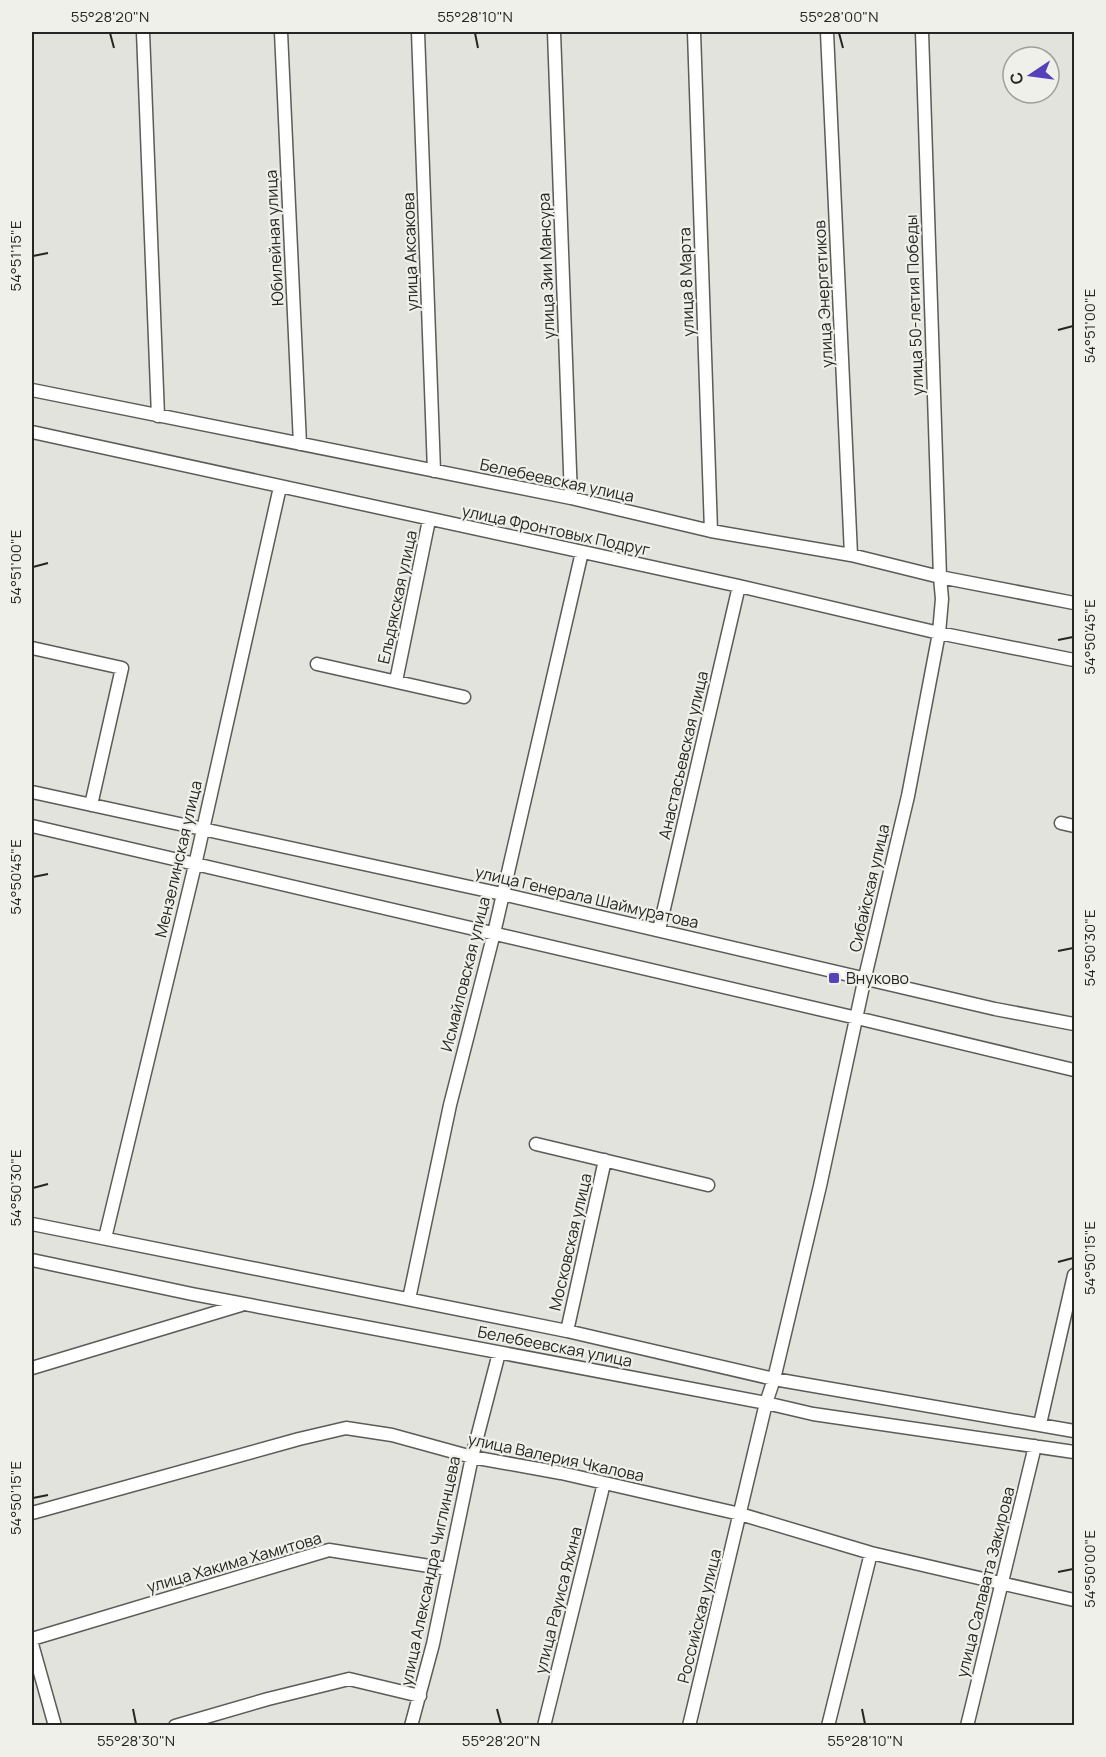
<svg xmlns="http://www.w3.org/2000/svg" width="1106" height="1757" font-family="Manrope,sans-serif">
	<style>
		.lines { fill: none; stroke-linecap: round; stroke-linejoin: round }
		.minor-casing { stroke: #5b5b57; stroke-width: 15 }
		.minor { stroke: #fff; stroke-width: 12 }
		.ticks { fill: none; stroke: #252523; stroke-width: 2 }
		.poi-dot { fill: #5542ba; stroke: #f0f0eb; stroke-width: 2 }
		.labels { text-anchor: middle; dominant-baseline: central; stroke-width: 4.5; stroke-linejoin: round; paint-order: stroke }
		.street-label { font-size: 16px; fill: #252523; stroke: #f0f0eb }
		.poi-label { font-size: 16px; fill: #252523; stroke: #f0f0eb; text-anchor: start }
		.neatline { fill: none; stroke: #252523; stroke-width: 2 }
		.ticks-label { font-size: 15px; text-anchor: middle; fill: #252523 }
	</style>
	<rect width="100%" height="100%" fill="#e3e3de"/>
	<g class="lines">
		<g class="minor-casing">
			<path id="minor" d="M143 32 158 416
				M281 32 300 444
				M418 32 434 471
				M554 32 571 498
				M694 32 711 531
				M827 32 851 555
				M32 390 571 498 711 531 851 555 940 577 1074 603
				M32 432 739 586 939 633 1074 660
				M32 648 122 668 91 805
				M317 664 464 697
				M396 681 429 520
				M32 792 502 894 995 1009 1074 1024
				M1061 823 1074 826
				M32 826 857 1018 1074 1070
				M659 930 739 586
				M536 1144 708 1185
				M32 1224 567 1331 774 1379 1074 1431
				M105 1238 195 865 280 487
				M32 1260 192 1294 766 1403 813 1414 1074 1452
				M409 1299 450 1105 494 933 582 552
				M567 1331 605 1160
				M32 1368 241 1305
				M1040 1424 1074 1275
				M32 1513 299 1439 346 1428 392 1435 472 1457 561 1473 740 1514 871 1553 1074 1600
				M32 1639 329 1550 448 1569
				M32 1644 55 1726
				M175 1726 268 1699 349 1679 420 1696
				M411 1726 433 1644 472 1457 499 1353
				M544 1726 604 1483
				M689 1726 766 1403 774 1379 820 1186 865 977 908 796 939 633 942 599 940 577 922 32
				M828 1726 871 1553
				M967 1726 1035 1446"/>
		</g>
		<use href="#minor" class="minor"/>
	</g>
	<path class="ticks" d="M110 33 114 48M475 33 478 48M839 33 843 48M33 256 48 253M1058 330 1073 326M33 567 48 563M1058 640 1073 637M33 877 48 874M1058 951 1073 948M33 1188 48 1184M1058 1262 1073 1258M33 1498 48 1495M1058 1572 1073 1569M133 1709 136 1724M497 1709 501 1724M862 1709 865 1724"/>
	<rect class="poi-dot" x="828" y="972" width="12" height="12" rx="3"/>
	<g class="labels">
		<g class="street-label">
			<text transform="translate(274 238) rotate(-93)">Юбилейная улица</text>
			<text transform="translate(410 252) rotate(-92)">улица Аксакова</text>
			<text transform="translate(546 266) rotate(-92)">улица Зии Мансура</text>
			<text transform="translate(686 282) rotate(-92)">улица 8 Марта</text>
			<text transform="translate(823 294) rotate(-93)">улица Энергетиков</text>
			<text transform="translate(914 305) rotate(-92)">улица 50-летия Победы</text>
			<text transform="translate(557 480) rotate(12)">Белебеевская улица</text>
			<text transform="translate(556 530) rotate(12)">улица Фронтовых Подруг</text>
			<text transform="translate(397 597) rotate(-78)">Ельдякская улица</text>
			<text transform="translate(683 755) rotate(-77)">Анастасьевская улица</text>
			<text transform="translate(178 859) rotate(-77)">Мензелинская улица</text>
			<text transform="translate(869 888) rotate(-77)">Сибайская улица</text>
			<text transform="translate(587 897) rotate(13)">улица Генерала Шаймуратова</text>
			<text transform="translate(465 974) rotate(-76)">Исмайловская улица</text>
			<text transform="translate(570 1242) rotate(-77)">Московская улица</text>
			<text transform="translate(555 1346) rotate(11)">Белебеевская улица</text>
			<text transform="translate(556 1457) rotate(12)">улица Валерия Чкалова</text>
			<text transform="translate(234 1562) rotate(-16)">улица Хакима Хамитова</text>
			<text transform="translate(430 1571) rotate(-78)">улица Александра Чиглинцева</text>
			<text transform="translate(985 1582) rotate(-76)">улица Салавата Закирова</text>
			<text transform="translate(558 1600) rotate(-76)">улица Рауиса Яхина</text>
			<text transform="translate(699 1616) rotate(-76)">Российская улица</text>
		</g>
		<g class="poi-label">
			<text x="846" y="978">Внуково</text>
		</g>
	</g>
	<rect width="1106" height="1757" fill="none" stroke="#f0f0eb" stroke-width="66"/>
	<g transform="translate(1031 75) rotate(257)"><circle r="28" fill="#f0f0eb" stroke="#9f9f9b" stroke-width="1.5"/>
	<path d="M0-4.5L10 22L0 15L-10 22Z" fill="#5542ba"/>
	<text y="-9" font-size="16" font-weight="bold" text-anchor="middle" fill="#252523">С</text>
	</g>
	<rect x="33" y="33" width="1040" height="1691" class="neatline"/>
	<g class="ticks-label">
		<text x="110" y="22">55°28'20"N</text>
		<text x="475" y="22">55°28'10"N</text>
		<text x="839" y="22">55°28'00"N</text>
		<text transform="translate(16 256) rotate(-90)" y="5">54°51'15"E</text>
		<text transform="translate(1090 326) rotate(-90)" y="5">54°51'00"E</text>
		<text transform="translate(16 567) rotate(-90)" y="5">54°51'00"E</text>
		<text transform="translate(1090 637) rotate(-90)" y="5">54°50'45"E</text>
		<text transform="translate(16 877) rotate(-90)" y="5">54°50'45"E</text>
		<text transform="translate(1090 948) rotate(-90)" y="5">54°50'30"E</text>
		<text transform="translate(16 1188) rotate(-90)" y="5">54°50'30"E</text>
		<text transform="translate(1090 1258) rotate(-90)" y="5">54°50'15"E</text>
		<text transform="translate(16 1498) rotate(-90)" y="5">54°50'15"E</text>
		<text transform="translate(1090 1569) rotate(-90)" y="5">54°50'00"E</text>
		<text x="136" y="1746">55°28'30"N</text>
		<text x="501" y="1746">55°28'20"N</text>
		<text x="865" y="1746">55°28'10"N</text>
	</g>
</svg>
